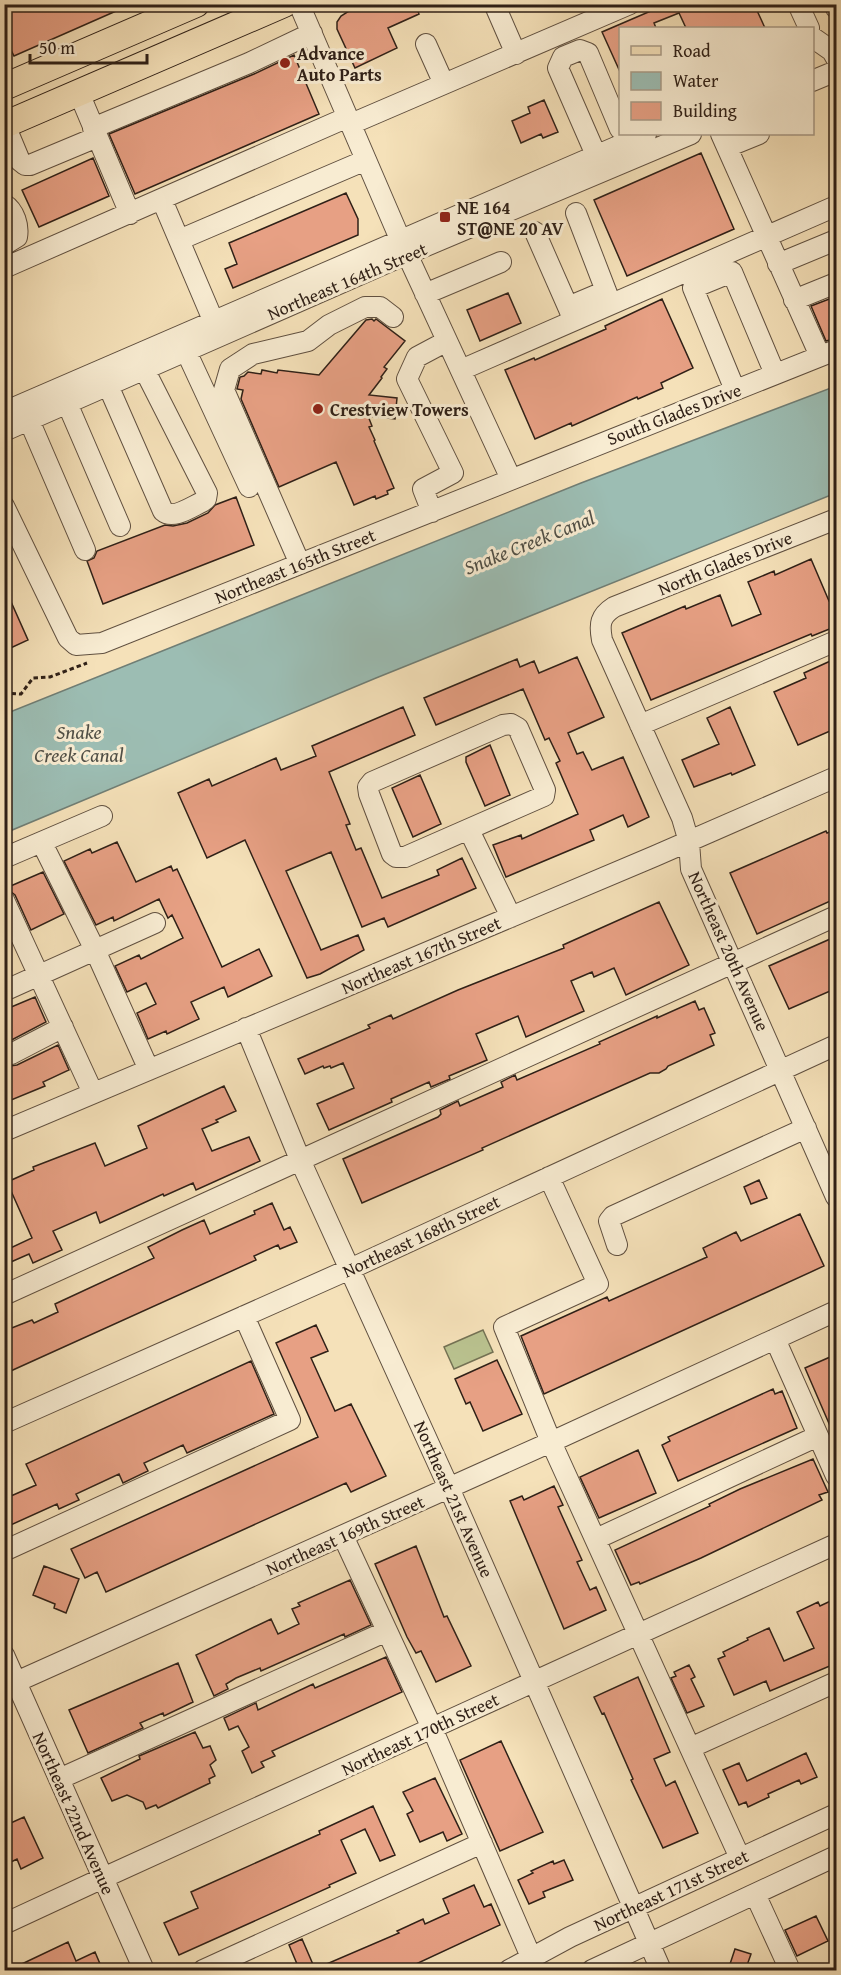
<svg xmlns="http://www.w3.org/2000/svg" width="841" height="1975" font-family="'Gentium Book Plus',serif">
	<style>
		.green { fill: #bac390; stroke: #747254; stroke-width: 1.5 }
		.water { fill: #9cbdb3; stroke: #707e75; stroke-width: 1.5 }
		.building { fill: #e7a084; stroke: #2f2017; stroke-width: 1.5 }
		.lines { fill: none; stroke-linecap: round; stroke-linejoin: round }
		.minor-casing { stroke: #605040; stroke-width: 22 }
		.major-casing { stroke: #2f2017; stroke-width: 28 }
		.path { stroke: #2f2017; stroke-width: 3; stroke-dasharray: 4.5 3; stroke-linecap: butt }
		.minor { stroke: #f8ecd2; stroke-width: 20 }
		.major { stroke: #f5e1b9; stroke-width: 26 }
		.poi-dot { fill: #8f2418; stroke: #f8ecd2; stroke-width: 2 }
		.labels { text-anchor: middle; dominant-baseline: central; stroke-width: 6; stroke-linejoin: round; paint-order: stroke }
		.poi-label { font-size: 18px; font-weight: bold; fill: #2f2017; stroke: #f8ecd2; text-anchor: start }
		.street-label { font-size: 18px; fill: #2f2017; stroke: #f8ecd2 }
		.water-label { font-size: 20px; font-style: italic; fill: #504f46; stroke: #f8ecd2 }
	</style>
	<rect width="100%" height="100%" fill="#f5e1b9"/>
	<filter id="stains"><feTurbulence type="fractalNoise" baseFrequency=".00333" numOctaves="4"/><feColorMatrix values="0 0 0 0 .2 0 0 0 0 .09 0 0 0 0 .02 0 0 0 .5 -.17"/></filter>
	<radialGradient id="worn" r=".72"><stop offset=".6" stop-color="#630" stop-opacity="0"/><stop offset="1" stop-color="#630" stop-opacity=".3"/></radialGradient>
	<path class="green" d="M483 1330 493 1352 454 1369 444 1347Z"/>
	<path class="water" d="M836 386V493L376 678 5 833V714L581 483Z"/>
	<path class="building" d="M4 4H132L14 56 11 50 4 53Z
		M360 4H415L419 14 388 28 397 48 355 68 337 29V22L341 16Z
		M667 4H754L765 28H686L679 13 654 23 656 28H621V74L602 32Z
		M294 55 319 114 135 194 109 134 254 74Z
		M544 100 558 132 543 138 541 134 521 143 512 121 530 113 528 107Z
		M701 153 734 229 627 276 594 200Z
		M93 158 109 196 39 227 22 190Z
		M346 193 358 219V235L233 288 225 269 237 264 229 243Z
		M508 293 521 323 480 341 467 310Z
		M837 296V338L826 341 811 306Z
		M662 299 693 368 661 383 663 388 638 399 637 397 572 426 571 423 535 439 505 370 534 358 535 360 606 329 605 326Z
		M372 319 374 321 376 319 405 341 384 367 387 369 381 377 382 378 369 395 397 398 395 419 368 416 372 426 369 427 375 440 374 441 394 488 387 491 388 494 376 499 375 496 354 505 336 462 279 487 241 399 243 390 237 389 240 377 244 376 248 372 261 374 262 370 277 373 278 370 319 375 366 320Z
		M236 497 254 545 103 604 87 561 94 558 97 551 165 525 173 526 187 523 208 513 215 505Z
		M811 559 829 601 837 597V626L812 636 811 634 651 700 622 633 685 606 686 609 720 595 732 626 761 614 748 582 774 571 775 575Z
		M4 586 28 640 4 651Z
		M577 657 604 717 568 733 577 754 583 752 592 770 623 757 649 817 628 827 623 815 590 830 594 840 506 877 493 845 521 835 522 839 578 814 556 763 560 761 549 738 545 740 523 689 436 725 424 698 517 659 520 667 534 661 539 673Z
		M837 658V728L798 745 774 692 806 678 804 673Z
		M403 707 415 735 329 772 350 824 346 825 356 850 361 848 382 898 439 875 437 870 462 858 476 888 388 927 384 918 362 927 331 852 286 871 321 950 358 935 364 950 320 974 307 978 245 840 207 858 178 793 209 779 212 786 276 758 281 770 316 756 312 746Z
		M730 707 755 765 732 775 731 773 694 787 682 760 719 744 707 718Z
		M490 745 510 795 485 806 466 762V757Z
		M420 775 441 824 413 837 392 788Z
		M837 829V898L757 934 730 873 826 831 827 833Z
		M117 842 136 882 171 866 173 871 177 869 222 967 259 949 272 976 228 997 224 987 191 1002 199 1019 167 1034 166 1031 148 1039 137 1013 156 1004 146 983 127 992 115 966 139 955 141 959 183 938 172 915 168 918 159 899 114 921 113 917 96 925 64 861 90 849 92 853Z
		M43 872 64 914 31 930 15 895 6 888Z
		M659 902 689 965 626 995 614 968 594 977 592 972 571 981 584 1011 526 1037 518 1016 476 1034 487 1060 449 1076 450 1079 431 1087 429 1082 391 1099 392 1102 329 1130 317 1104 354 1088 343 1063 331 1068 330 1066 324 1068 323 1066 305 1074 298 1059 370 1028 368 1025 391 1015 393 1019 458 990 564 948 563 945Z
		M837 936V988L789 1009 769 966Z
		M35 997 46 1022 4 1044V1010Z
		M695 1001 699 1010 704 1008 715 1033 710 1035 714 1045 668 1066 666 1069 659 1073H650L578 1105 482 1148 483 1150 362 1203 343 1159 438 1117 441 1114 440 1110 458 1101 460 1106 503 1087 501 1082 515 1075 517 1080 600 1044 599 1042 657 1016V1018Z
		M58 1045 69 1070 43 1082 45 1086 4 1103V1064L10 1066 17 1065Z
		M224 1086 236 1111 216 1120 218 1122 202 1129 212 1151 249 1137 260 1161 196 1190 193 1183 164 1196 163 1194 100 1223 96 1212 53 1231 62 1250 33 1263 29 1254 4 1265V1251L32 1238 7 1182 34 1170 33 1167 95 1143 105 1166 147 1148 138 1126Z
		M759 1180 767 1198 751 1204 744 1187Z
		M272 1203 284 1230 290 1227 297 1242 280 1249 278 1245 254 1256 256 1260 4 1374V1331L32 1320 34 1323 58 1312 55 1304 154 1258 148 1247 182 1230 204 1220 210 1234 255 1214 254 1211Z
		M800 1214 824 1266 544 1394 521 1336 607 1297 609 1301 707 1257 703 1248 736 1232 741 1241Z
		M316 1325 328 1351 311 1358 335 1411 351 1404 386 1476 351 1492 346 1483 106 1592 97 1572 85 1578 71 1549 318 1437 276 1343Z
		M837 1354V1442L805 1368Z
		M497 1360 522 1414 483 1431 470 1402 466 1404 455 1379Z
		M251 1361 274 1414 187 1453 183 1445 144 1463 148 1471 123 1483 119 1474 76 1494 79 1500 59 1509 57 1504 4 1528V1499L36 1485 26 1464Z
		M773 1389 775 1394 782 1391 797 1428 678 1481 662 1445 670 1441 668 1437Z
		M638 1450 656 1493 599 1518 580 1477Z
		M813 1459 828 1492 819 1495 822 1500 701 1558 640 1584 639 1582 631 1585 615 1550 710 1506 709 1504 740 1489Z
		M554 1486 563 1505 558 1507 582 1560 577 1562 590 1590 596 1587 606 1610 564 1629 510 1501 522 1496 524 1500Z
		M416 1546 444 1617 447 1616 471 1666 436 1682 421 1651 416 1653 407 1637 375 1564Z
		M44 1566 79 1579 66 1613 54 1608 55 1604 33 1595Z
		M350 1580 371 1625 345 1637 344 1634 261 1671 260 1668 236 1678 226 1684 228 1689 214 1696 196 1655 271 1619 278 1634 299 1624 292 1609 300 1606 298 1603Z
		M837 1598V1663L770 1691 766 1681 734 1695 718 1659 725 1656 723 1652 748 1640 747 1638 769 1628 784 1661 814 1648 797 1612 818 1602 820 1606Z
		M386 1657 402 1692 272 1751 275 1756 261 1762 264 1767 252 1773 242 1751 249 1747 238 1726 229 1730 224 1718 256 1703 258 1710 313 1684 315 1688Z
		M178 1663 193 1702 164 1716 163 1713 140 1723 143 1728 88 1753 69 1710Z
		M689 1665 695 1677 691 1679 704 1706 687 1713 671 1678 676 1676 674 1672Z
		M638 1677 670 1752 654 1759 666 1786 675 1781 698 1833 663 1848 631 1780 633 1779 604 1713 602 1714 594 1697Z
		M195 1732 203 1748 210 1746 216 1760 210 1765 215 1776 209 1779 210 1783 158 1808 156 1805 146 1809 143 1802 127 1795 112 1801 101 1778 140 1759 139 1756Z
		M501 1741 543 1832 500 1851 460 1760Z
		M806 1753 817 1777 801 1784 799 1780 768 1794 769 1797 748 1807 746 1802 739 1805 723 1770 739 1763 747 1781Z
		M435 1778 462 1834 447 1841 443 1832 420 1842 407 1814 413 1811 403 1792Z
		M373 1806 395 1855 380 1861 365 1829 341 1840 356 1873 329 1885 330 1887 179 1955 164 1923 198 1908 191 1892 320 1834 319 1831Z
		M24 1817 43 1858 21 1869 17 1859 11 1862 4 1849V1826Z
		M564 1860 573 1880 543 1892 545 1897 529 1904 518 1880 533 1873 531 1871 553 1861 554 1864Z
		M474 1885 484 1907 491 1904 500 1925 401 1971H300L289 1945 302 1939 315 1969 399 1933 397 1931 423 1919 425 1924 449 1913 443 1899Z
		M816 1916 828 1941 797 1956 785 1930Z
		M68 1942 76 1961 95 1952 103 1971H7Z
		M735 1949 751 1954 745 1971H730L731 1968 729 1967Z"/>
	<g class="lines">
		<g class="minor-casing">
			<path id="minor" d="M299 4 400 239 511 479
				M798 4 809 28
				M835 4 836 8
				M496 8 516 54
				M812 37 832 51 836 58
				M426 44 444 84
				M812 81 836 71
				M79 93 130 214
				M351 124 630 4
				M5 125 20 161 25 165H30L97 137
				M93 128 249 63 312 33
				M721 134 820 356
				M727 147 759 134
				M596 155 558 68 563 57 580 50 588 53 620 129
				M162 200 213 320
				M4 204C15 211 19 226 17 237L4 245
				M576 213 611 304
				M535 232 568 307
				M179 240 366 160
				M778 264 836 240
				M4 268 348 117
				M425 294 501 262
				M794 300 836 283
				M573 319 568 307 606 291
				M186 351 249 487
				M461 370 836 206
				M103 374 163 511C173 520 191 507 202 502L206 499 207 493 139 359
				M735 390 693 288 732 272 775 374
				M67 403 120 526
				M4 412 646 134
				M29 420 85 550
				M4 431 407 254 691 134
				M4 506 68 638 76 645 102 643 836 350
				M432 512 423 489 453 473 407 379 417 357 447 341
				M836 519 614 607C600 616 599 624 602 640L682 818 689 842 691 869 836 1197
				M300 564 224 390 230 369 253 354 308 341 329 325 365 307H380L393 317
				M511 724 518 728 545 790 544 796 405 857H396L392 854 369 794 368 787 372 782 503 725Z
				M640 725 836 641
				M469 830 511 917
				M42 843 95 950 149 1070
				M4 858 102 816
				M4 900 93 1093
				M4 991 155 923
				M246 1028 301 1162 449 1488 661 1970
				M11 1054 63 1027
				M4 1131 655 856 836 777
				M549 1177 598 1284 504 1327 551 1442 740 1858
				M617 1245 609 1221 613 1216 806 1128
				M4 1295 836 916
				M775 1339 836 1476
				M4 1423 350 1269 836 1045
				M343 1536 432 1728 531 1957
				M596 1539 818 1436
				M4 1551 290 1420 244 1316
				M4 1655 144 1970
				M16 1682 551 1442 836 1311
				M690 1748 836 1682
				M59 1779 387 1631
				M755 1894 790 1970
				M4 1924 103 1878 836 1544
				M203 1970 482 1843
				M509 1970 570 1937 836 1814
				M592 1970 836 1856"/>
		</g>
		<g class="major-casing">
			<path id="major" d="M4 87 196 4
				M4 125 284 4"/>
		</g>
		<path class="path" d="M4 693 21 694 33 678 50 677 87 663"/>
		<use href="#minor" class="minor"/>
		<use href="#major" class="major"/>
	</g>
	<g class="poi-dot">
		<circle cx="285" cy="63" r="6"/>
		<rect x="439" y="211" width="12" height="12" rx="3"/>
		<circle cx="318" cy="409" r="6"/>
	</g>
	<g class="labels">
		<g class="poi-label">
			<text x="297" y="53">Advance<tspan x="297" dy="21">Auto Parts</tspan></text>
			<text x="457" y="207">NE 164<tspan x="457" dy="21">ST@NE 20 AV</tspan></text>
			<text x="330" y="409">Crestview Towers</text>
		</g>
		<g class="street-label">
			<text transform="translate(347 281) rotate(-23)">Northeast 164th Street</text>
			<text transform="translate(674 414) rotate(-21)">South Glades Drive</text>
			<text transform="translate(725 563) rotate(-22)">North Glades Drive</text>
			<text transform="translate(295 566) rotate(-22)">Northeast 165th Street</text>
			<text transform="translate(729 951) rotate(66)">Northeast 20th Avenue</text>
			<text transform="translate(421 955) rotate(-23)">Northeast 167th Street</text>
			<text transform="translate(421 1236) rotate(-25)">Northeast 168th Street</text>
			<text transform="translate(454 1499) rotate(66)">Northeast 21st Avenue</text>
			<text transform="translate(345 1535) rotate(-24)">Northeast 169th Street</text>
			<text transform="translate(420 1734) rotate(-25)">Northeast 170th Street</text>
			<text transform="translate(74 1813) rotate(66)">Northeast 22nd Avenue</text>
			<text transform="translate(671 1890) rotate(-25)">Northeast 171st Street</text>
		</g>
		<g class="water-label">
			<text transform="translate(529 542) rotate(-22)">Snake Creek Canal</text>
			<text x="79" y="731">Snake<tspan x="79" dy="23">Creek Canal</tspan></text>
		</g>
	</g>
	<rect width="841" height="1975" fill="none" stroke="#f5e1b9" stroke-width="24"/>
	<rect x="6" y="6" width="829" height="1963" fill="none" stroke="#2f2017" stroke-width="3"/>
	<rect x="12" y="12" width="817" height="1951" fill="none" stroke="#2f2017" stroke-width="1.5"/>
	<rect x="619" y="27" width="195" height="108" fill="#f8ecd2" stroke="#a89a87" stroke-width="1.5"/>
	<rect x="631" y="46" width="30" height="9" fill="#f5e1b9" stroke="#a89a87" stroke-width="1.5"/>
	<text x="673" y="57" font-size="18" fill="#2f2017">Road</text>
	<rect x="631" y="72" width="30" height="18" fill="#9cbdb3" stroke="#a89a87" stroke-width="1.5"/>
	<text x="673" y="87" font-size="18" fill="#2f2017">Water</text>
	<rect x="631" y="102" width="30" height="18" fill="#e7a084" stroke="#a89a87" stroke-width="1.5"/>
	<text x="673" y="117" font-size="18" fill="#2f2017">Building</text>
	<path d="M30 54v9h117v-9" fill="none" stroke="#2f2017" stroke-width="3"/>
	<text x="39" y="54" font-size="18" fill="#2f2017" stroke="#f8ecd2" stroke-width="4.5" paint-order="stroke">50 m</text>
	<rect width="100%" height="100%" filter="url(#stains)"/>
	<rect width="100%" height="100%" fill="url(#worn)"/>
</svg>
